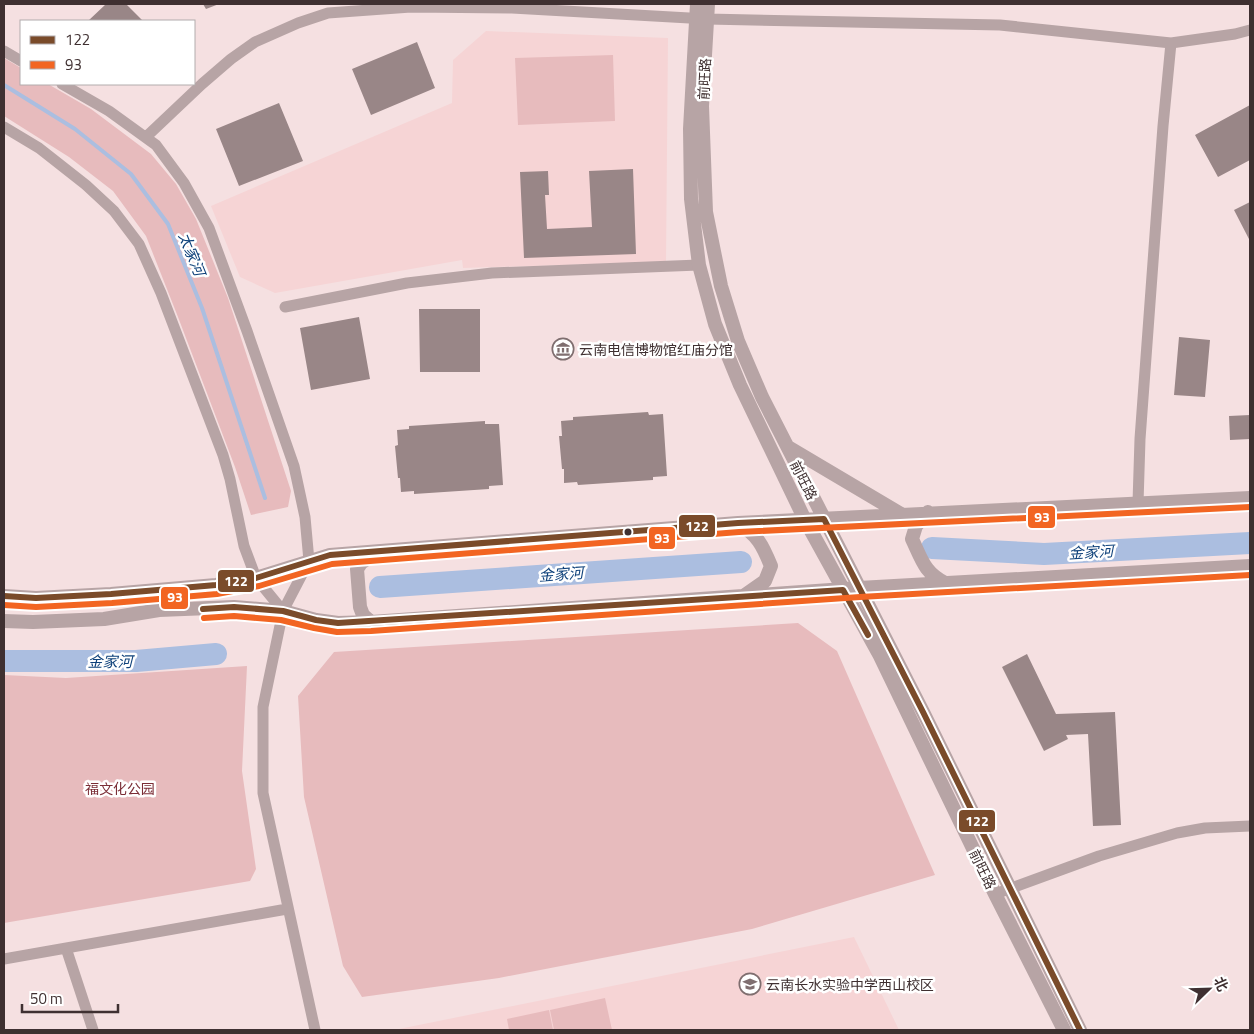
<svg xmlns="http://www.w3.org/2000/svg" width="1254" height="1034" font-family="'Titillium Web','Noto Sans SC',sans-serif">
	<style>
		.built { fill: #f6d4d5 }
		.green { fill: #e7bbbd }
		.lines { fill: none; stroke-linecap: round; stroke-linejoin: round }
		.stream { stroke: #abbee0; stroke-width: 4 }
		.river { stroke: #abbee0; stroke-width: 22 }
		.building { fill: #998687 }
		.minor { stroke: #b7a4a5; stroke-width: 11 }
		.tertiary { stroke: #b7a4a5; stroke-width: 14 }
		.bus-1-casing { stroke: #fff; stroke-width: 10 }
		.bus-2-casing { stroke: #fff; stroke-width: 10 }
		.bus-1 { stroke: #7a4b2a; stroke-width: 6 }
		.bus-2 { stroke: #f26522; stroke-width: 6 }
		.bus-dot { fill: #3f3031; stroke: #fff; stroke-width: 2 }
		.labels { text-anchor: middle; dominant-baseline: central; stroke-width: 5; stroke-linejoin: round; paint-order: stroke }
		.street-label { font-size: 14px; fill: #3f3031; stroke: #fff }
		.poi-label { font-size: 14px; fill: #3f3031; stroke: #fff; text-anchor: start }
		.park-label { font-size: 14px; fill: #7b2d36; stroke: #fff }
		.water-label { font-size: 15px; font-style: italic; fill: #0e417a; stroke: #fff }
		.line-badge { stroke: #fff; stroke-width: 2 }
		.badge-label { font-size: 14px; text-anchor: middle; font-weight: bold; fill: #fff }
	</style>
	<rect width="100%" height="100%" fill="#f5e0e1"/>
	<path class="built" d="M486 31 668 38 666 262 463 268 462 260 275 293 240 277 211 206 452 103 453 60Z
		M854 937 899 1030H394Z"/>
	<path class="green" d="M613 55 615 121 518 125 515 58Z
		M4 58 21 68V84H48L91 109 151 154 176 184 196 219 228 298 291 491 288 507 251 515 235 467 178 317 146 236 113 191 69 157 4 116Z
		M798 623 837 651 935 875 752 929 499 978 362 997 343 966 304 797 298 696 334 652Z
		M247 666 242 771 256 869 250 881 4 923V675L66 678Z
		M605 998 612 1030H554L550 1010Z
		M549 1010 553 1030H509L507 1019Z"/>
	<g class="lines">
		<path class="stream" d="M4 85 75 129 131 174 168 224 202 308 265 498"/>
		<path class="river" d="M932 548 1044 554 1250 543
			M380 587 741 562
			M4 661H136L216 654"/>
	</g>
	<path class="building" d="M106 4H126L143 21H88Z
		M203 4H219L206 9Z
		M417 42 435 88 371 115 352 69Z
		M279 103 303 161 239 186 216 129Z
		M1250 105V160L1218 177 1195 135Z
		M633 169 636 254 524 258 520 172 548 171 549 195H545L547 229 592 227 589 171Z
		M1250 202V241L1234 210Z
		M419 309H480V372H420Z
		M359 317 370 379 311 390 300 328Z
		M1179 337 1210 340 1205 397 1174 395Z
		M648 412 649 415 663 414 667 476 653 477V480L578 485 577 482 564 483V469H562L559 436H562L561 421 573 420V417Z
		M1250 415V439L1230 440 1229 416Z
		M485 421V424H499L503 485 489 486V489L414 494V491L401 492 400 478H398L395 446 398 445 397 430 409 429V426Z
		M1027 654 1056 714 1115 712 1121 825 1093 826 1088 734 1066 735 1068 739 1044 751 1002 667Z"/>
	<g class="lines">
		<path class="minor" d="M4 51 21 61
			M62 84 109 111 156 145 184 183 209 228 247 331 294 466 305 517 309 561 283 611 263 707V793L315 1030
			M4 127 39 148 86 185 114 211 139 244 161 293 223 455 230 479 244 546 256 578 283 611
			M146 137 202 84 231 59 255 42 298 23 328 13 411 7 512 8 707 19 1000 25 1171 43 1235 34 1250 30
			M285 307 407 283 492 273 699 265
			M1138 503 1140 439 1163 126 1171 43
			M995 894 1099 856 1177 833 1205 828 1250 826
			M66 948 93 1030
			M4 959 287 909"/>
		<path class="tertiary" d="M697 4 690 129 691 199 699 265 715 324 740 385 805 520 879 654 995 894 1064 1030
			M708 4 702 106 706 212 721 286 738 341 762 397 923 712 1080 1030
			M788 447 901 514
			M928 512 916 526 912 539C922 560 924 572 945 583
			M738 523C758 536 762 544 771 566L765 581 745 595
			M4 596 36 598 111 594 216 585 256 578 330 555 738 523 1250 498
			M4 621 33 622 104 619 159 610 234 607 283 611 316 620 338 623 371 622 859 588 1250 566
			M371 622 363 615 360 607 357 569 361 563 377 552"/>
		<g class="bus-1-casing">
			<path id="bus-1" d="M4 596 36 598 111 594 216 585 256 578 330 555 738 523 824 519 923 712 1080 1030
				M203 609 234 607 283 611 316 620 338 623 843 590 868 635"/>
		</g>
		<g class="bus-2-casing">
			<path id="bus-2" d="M4 605 36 607 112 603 217 594 259 586 332 564 739 532 1250 507
				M204 618 234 616 281 620 314 628 337 632 371 631 860 597 1250 575"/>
		</g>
		<use href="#bus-1" class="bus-1"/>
		<use href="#bus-2" class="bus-2"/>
	</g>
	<defs>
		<g id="museum-ring" transform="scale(1.125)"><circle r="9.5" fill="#fff" stroke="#7f6e6f" stroke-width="1.5"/><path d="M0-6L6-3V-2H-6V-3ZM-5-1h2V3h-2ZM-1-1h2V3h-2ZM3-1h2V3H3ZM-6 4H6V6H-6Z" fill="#7f6e6f"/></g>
		<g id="school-ring" transform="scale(1.125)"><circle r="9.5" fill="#fff" stroke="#7f6e6f" stroke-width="1.5"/><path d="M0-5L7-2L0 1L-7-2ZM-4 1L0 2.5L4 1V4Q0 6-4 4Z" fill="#7f6e6f"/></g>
	</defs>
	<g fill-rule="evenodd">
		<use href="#museum-ring" x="563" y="349"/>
		<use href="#school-ring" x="750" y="984"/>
	</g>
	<circle class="bus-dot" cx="628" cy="532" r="4.5"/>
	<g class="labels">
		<g class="street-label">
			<text transform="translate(704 79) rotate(-87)">前旺路</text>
			<text transform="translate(804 480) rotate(63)">前旺路</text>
			<text transform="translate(983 869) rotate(64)">前旺路</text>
		</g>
		<g class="poi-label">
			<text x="579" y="349">云南电信博物馆红庙分馆</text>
			<text x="766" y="984">云南长水实验中学西山校区</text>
		</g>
		<g class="park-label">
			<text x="120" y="788">福文化公园</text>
		</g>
		<g class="water-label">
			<text transform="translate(192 254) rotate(68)">太家河</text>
			<text transform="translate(1091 552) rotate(-3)">金家河</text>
			<text transform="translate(561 574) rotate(-4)">金家河</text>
			<text x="110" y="661">金家河</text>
		</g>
	</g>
	<g class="line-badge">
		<rect x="1027" y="505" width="29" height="24" rx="5" fill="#f26522"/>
		<rect x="678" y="514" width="38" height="24" rx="5" fill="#7a4b2a"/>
		<rect x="648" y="526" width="28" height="24" rx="5" fill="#f26522"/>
		<rect x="217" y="569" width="38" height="24" rx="5" fill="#7a4b2a"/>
		<rect x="160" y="586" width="29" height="24" rx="5" fill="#f26522"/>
		<rect x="958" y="809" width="38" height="24" rx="5" fill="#7a4b2a"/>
	</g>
	<g class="badge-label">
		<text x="1042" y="522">93</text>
		<text x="697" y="531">122</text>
		<text x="662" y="543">93</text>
		<text x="236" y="586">122</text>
		<text x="175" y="602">93</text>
		<text x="977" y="826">122</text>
	</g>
	<rect width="1254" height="1034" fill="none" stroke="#3f3031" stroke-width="10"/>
	<rect x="20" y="20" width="175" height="65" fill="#ffffff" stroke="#b2acad"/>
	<rect x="30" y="36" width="25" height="8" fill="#7a4b2a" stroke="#b2acad"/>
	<text x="65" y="45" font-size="15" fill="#3f3031">122</text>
	<rect x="30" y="61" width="25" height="8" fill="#f26522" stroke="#b2acad"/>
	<text x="65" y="70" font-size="15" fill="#3f3031">93</text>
	<g transform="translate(1209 989) rotate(67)" stroke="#ffffff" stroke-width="4" paint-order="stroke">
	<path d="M0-4L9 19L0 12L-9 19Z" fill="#3f3031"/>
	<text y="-8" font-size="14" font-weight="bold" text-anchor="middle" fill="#3f3031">北</text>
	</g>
	<path d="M22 1004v8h96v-8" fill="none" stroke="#3f3031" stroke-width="2.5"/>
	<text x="30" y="1004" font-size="15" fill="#3f3031" stroke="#ffffff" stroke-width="4" paint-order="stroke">50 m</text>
</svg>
